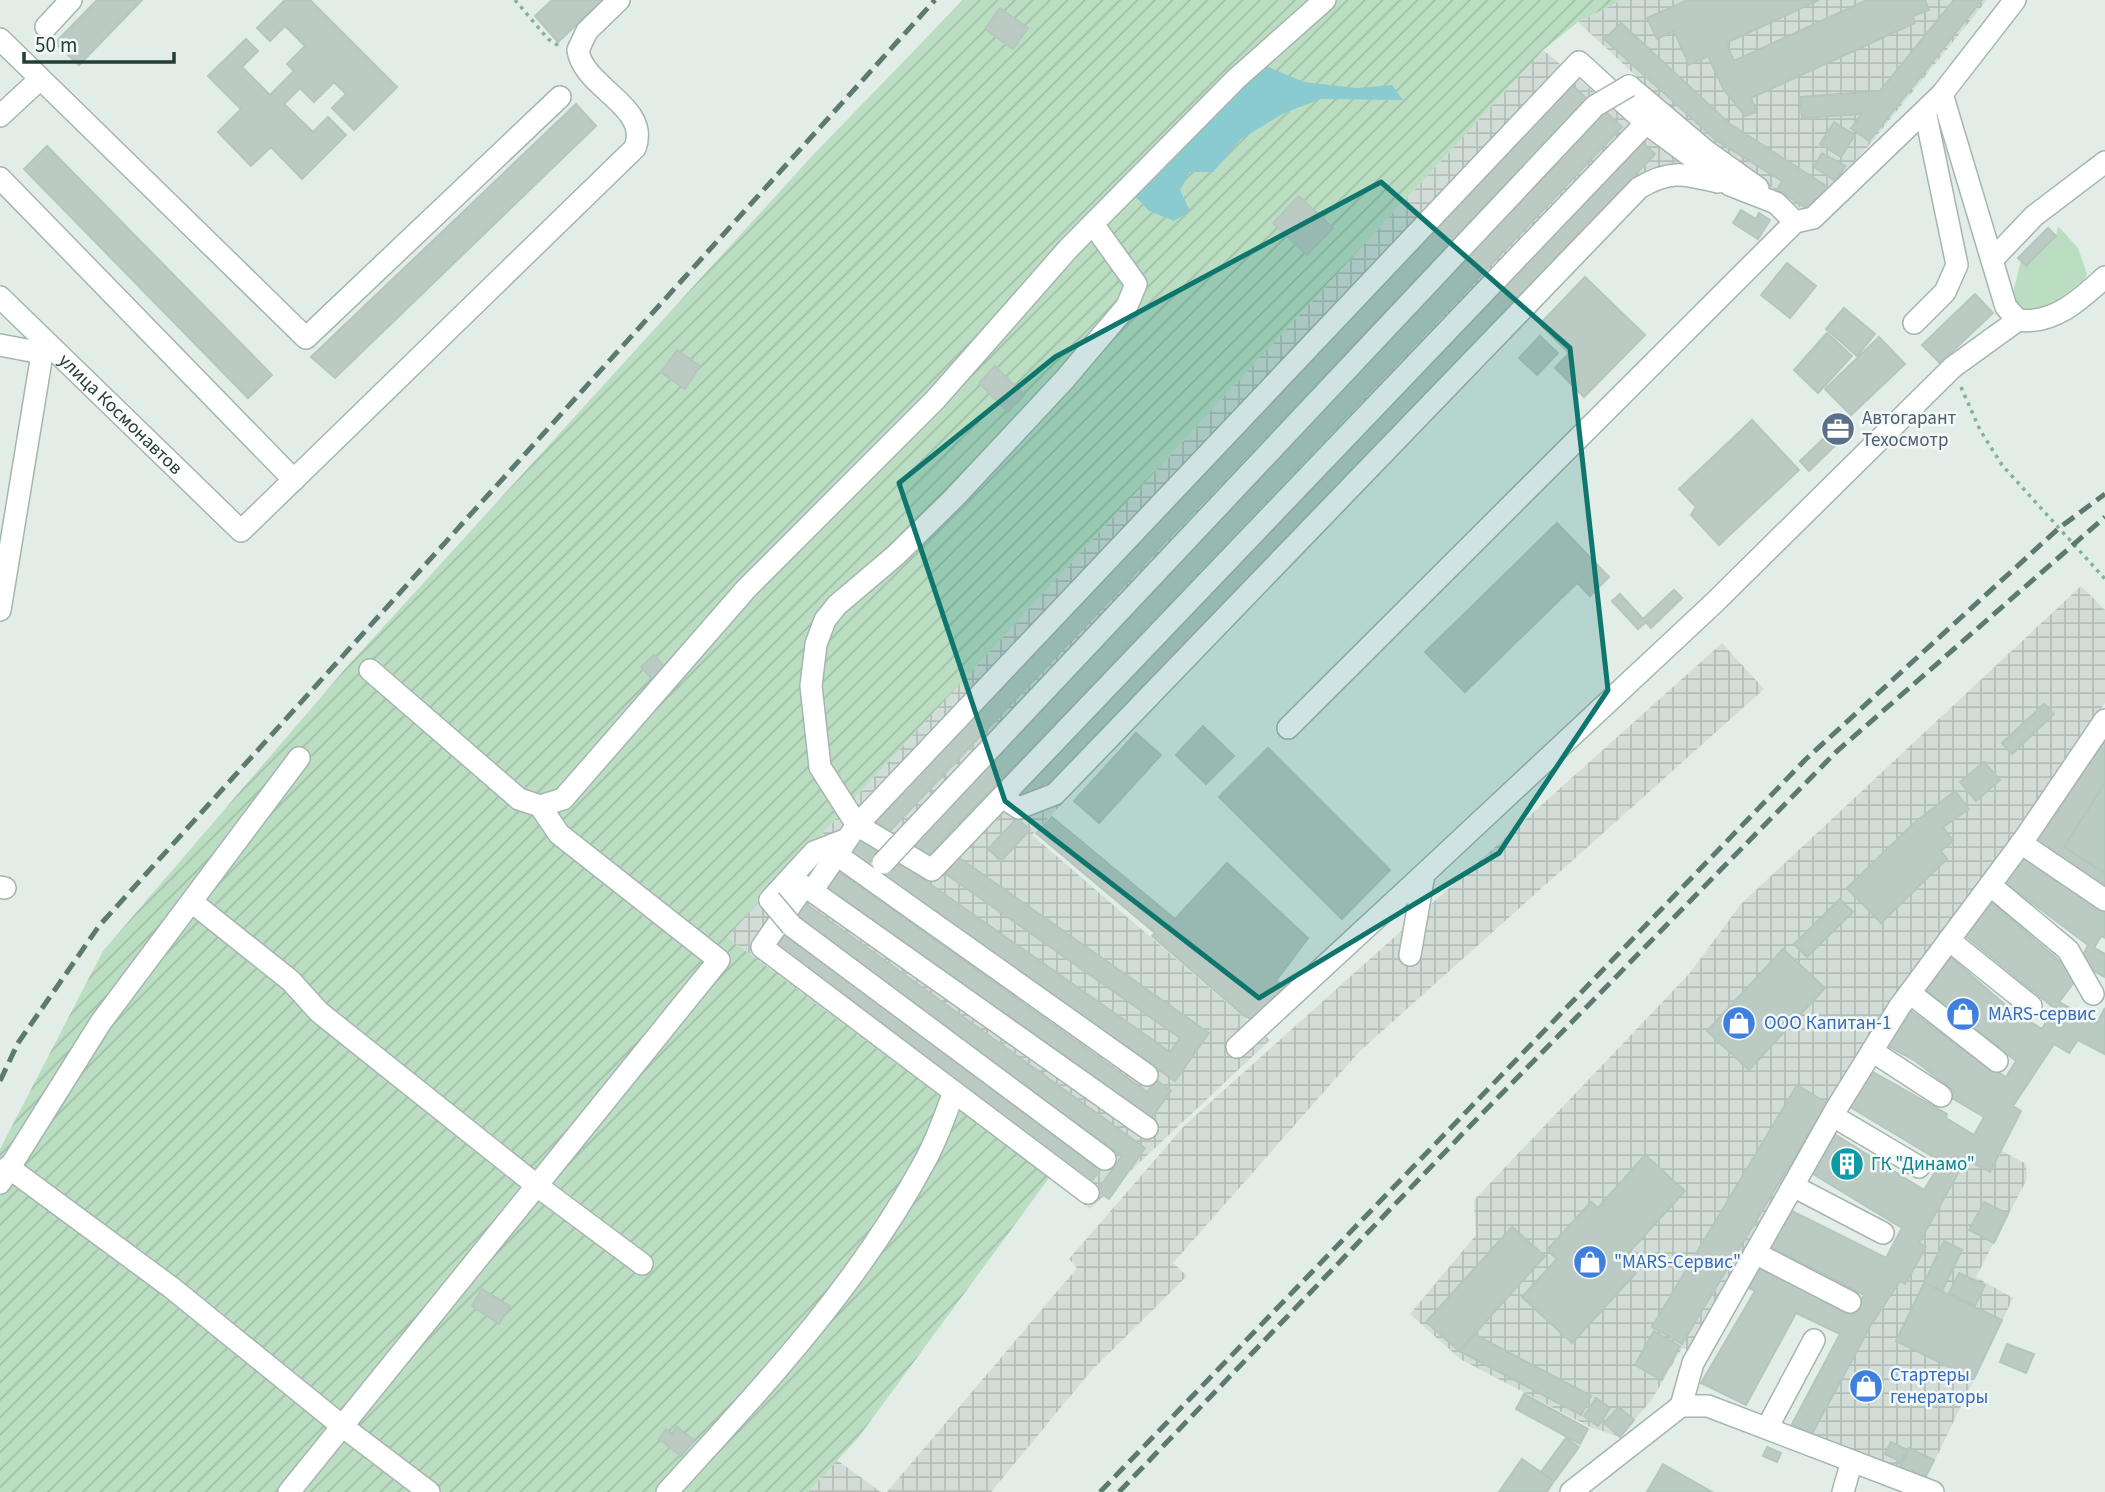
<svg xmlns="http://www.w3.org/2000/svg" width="2105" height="1492" font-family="'Source Sans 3',sans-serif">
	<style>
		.industrial { fill: url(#industrial-grid) }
		.grass { fill: #bbdec3 }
		.garden { fill: url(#garden-furrows) }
		.water { fill: #8acbd2 }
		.building { fill: #bbcac3; stroke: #b5c6be; stroke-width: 2 }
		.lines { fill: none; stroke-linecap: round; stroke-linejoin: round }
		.minor-casing { stroke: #a5b5af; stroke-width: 24 }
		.path { stroke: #83b1a0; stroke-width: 3.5; stroke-dasharray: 3.5 5; stroke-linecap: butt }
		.minor { stroke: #fff; stroke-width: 21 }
		.rail { stroke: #5d7a70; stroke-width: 5; stroke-dasharray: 14 7; stroke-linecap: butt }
		.minor-bridge-casing { stroke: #a5b5af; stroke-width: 24; stroke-linecap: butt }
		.minor-bridge { stroke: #fff; stroke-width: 21 }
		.marked { fill: #0f766e; fill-opacity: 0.2; stroke: #0f766e; stroke-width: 5; stroke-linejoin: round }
		.labels { text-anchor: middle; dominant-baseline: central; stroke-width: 5; stroke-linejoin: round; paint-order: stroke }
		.street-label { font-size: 19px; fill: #223e35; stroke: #f3f9f6 }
		.service-label { font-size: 19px; fill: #4e5e75; stroke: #f3f9f6; text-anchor: start }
		.shop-label { font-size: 19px; fill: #366cbe; stroke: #f3f9f6; text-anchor: start }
		.culture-label { font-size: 19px; fill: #0d838f; stroke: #f3f9f6; text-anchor: start }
	</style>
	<defs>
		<pattern id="industrial-grid" width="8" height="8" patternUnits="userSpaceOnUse" patternTransform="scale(1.75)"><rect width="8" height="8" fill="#d1ddd6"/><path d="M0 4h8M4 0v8" fill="none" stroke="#b3bfb8"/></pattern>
		<pattern id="garden-furrows" width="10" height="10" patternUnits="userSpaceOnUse" patternTransform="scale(1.75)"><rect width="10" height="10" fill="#bbdec3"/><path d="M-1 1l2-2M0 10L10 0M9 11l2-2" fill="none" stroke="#a0c0a8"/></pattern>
	</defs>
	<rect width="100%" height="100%" fill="#e2ede8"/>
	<path class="industrial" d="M1622 0H1987L1870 144 1807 213 1708 143 1578 22Z
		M1543 50 1698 178 1651 193 1032 835 1270 1040 1090 1209 727 937Z
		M2081 586 2105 610V703L1830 1103 1688 1350 1682 1348 1651 1401 1620 1437 1590 1427 1460 1359 1410 1314 1476 1235 1474 1200 1689 974 1741 904Z
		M1722 643 1764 689 1360 1051 1173 1263 1187 1276 1091 1371 991 1492H887L1077 1268 1069 1259 1185 1125Z
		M2002 1151 2026 1164 2027 1179 1976 1277 2013 1298 1924 1483 1812 1434 1871 1325 1900 1281 1905 1283 1919 1243 1966 1159 1990 1172Z
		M837 1460 881 1492H808Z"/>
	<path class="grass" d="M2058 226 2078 248 2087 274 2084 280 2042 312 2022 315 2010 304 2021 261 2026 265 2056 236Z"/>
	<path class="garden" d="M963 0H1622L1578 22 1543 50 727 937 1049 1178 858 1438 808 1492H0V1149L103 951 345 669 812 156Z"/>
	<path class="water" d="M1259 63 1304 82 1356 88 1392 85 1403 100 1321 99 1284 113 1241 139 1213 172H1190L1180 190 1190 211 1174 221 1149 211 1133 194 1185 135 1216 117 1229 96Z"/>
	<path class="building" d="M97 0H142L79 65 55 43Z
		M285 0H310L397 87 354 130 332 108 346 94 334 82 314 102 300 88 284 104 313 132 328 117 346 135 302 179 271 147 251 166 218 132 241 109 208 76 246 39 258 51 242 67 270 95 294 71 287 64 305 46 285 26 270 41 257 28Z
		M552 0H603L558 42 535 16Z
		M1688 0H1819L1726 43 1734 61 1867 0H1925L1929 10 1913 16 1915 23 1751 98 1757 112 1745 116 1724 90 1708 56 1689 65 1674 31 1657 39 1647 18Z
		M1954 0H1982L1869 141 1851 128 1862 114 1802 118 1800 97 1880 91Z
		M1000 8 1028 28 1013 49 985 29Z
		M1621 23 1730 124 1828 187 1817 204 1813 201 1808 209 1777 190 1782 181 1717 141 1604 39Z
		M1571 84 1587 99 888 833 872 818Z
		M576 104 596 126 335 378 311 357Z
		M1605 111 1622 127 926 858 909 842Z
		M1834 122 1855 135 1841 157 1820 144Z
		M1639 139 1655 154 1051 788 1045 782 1029 799 1018 790Z
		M47 146 272 375 248 398 24 169Z
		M1822 153 1845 166 1836 181 1814 167Z
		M1299 196 1333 228 1307 255 1273 223Z
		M1741 210 1756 219 1759 213 1770 220 1758 239 1733 223Z
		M2048 228 2056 236 2026 266 2018 258Z
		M1787 263 1816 286 1790 318 1761 295Z
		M1585 277 1645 335 1584 397 1555 368 1569 353 1540 324Z
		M1975 294 1993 313 1940 363 1922 345Z
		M1844 308 1875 334 1857 356 1826 329Z
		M1827 333 1852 356 1818 393 1794 370Z
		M1540 336 1558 353 1537 375 1519 358Z
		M1879 337 1905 364 1851 415 1825 389Z
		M677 350 700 366 685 389 661 372Z
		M995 366 1024 395 1008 412 979 383Z
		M1844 419 1853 428 1809 471 1800 461Z
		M1752 420 1799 470 1719 545 1691 515 1696 507 1679 489Z
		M1557 523 1609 577 1590 596 1577 583 1465 692 1425 652Z
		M1674 590 1682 598 1651 628 1646 622 1638 629 1612 601 1620 594 1643 619Z
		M654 655 667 670 654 681 641 667Z
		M2044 704 2054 714 2012 754 2002 743Z
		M1203 726 1234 756 1206 784 1176 755Z
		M1136 733 1161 755 1099 823 1074 801Z
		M2105 737V783L2064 847 2105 873V892L2033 842Z
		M1268 748 1390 870 1342 919 1219 797Z
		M1984 762 2000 780 1976 801 1960 782Z
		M2105 783V873L2064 847Z
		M1955 791 1969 809 1943 827 1953 841 1941 851 1947 859 1881 923 1847 888 1913 824Z
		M1052 817 1175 919 1227 863 1308 938 1276 981 1287 987 1261 1024 1244 1016 1152 936 1155 933 1036 833Z
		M1017 818 1030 830 1001 861 988 849Z
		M860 835 879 848 867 866 847 853Z
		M2026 852 2105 906V938L2101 936 2094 948 2105 954V977L2079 963 2088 945 2003 881Z
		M958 857 1209 1033 1175 1081 883 875 894 859 1170 1052 1180 1038 946 874Z
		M836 869 1147 1092 1156 1080 1171 1091 1151 1118 824 885Z
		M1840 899 1853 912 1807 957 1794 944Z
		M1988 899 2078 977 2059 1002 2097 1023 2105 1008V1054L2078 1040 2069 1053 2054 1044 2013 1106 2021 1111 1990 1172 1966 1159 1919 1243 1926 1247 1905 1284 1900 1281 1871 1325 1812 1434 1792 1424 1840 1334 1796 1313 1746 1405 1701 1383 1755 1291 1744 1285 1755 1265 1853 1316 1864 1295 1769 1246 1788 1209 1886 1258 1902 1228 1808 1171 1831 1132 1924 1190 1935 1172 1929 1169 1935 1158 1845 1104 1866 1068 1947 1114 1946 1118 1974 1135 1984 1117 1950 1097 1954 1091 1914 1060 1884 1044 1907 1008 1972 1056 2006 1077 2016 1061 1923 988 1948 955 2011 1010 2042 1029 2054 1008 1962 933Z
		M802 901 1145 1148 1109 1199 1097 1191 1122 1156 790 917Z
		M783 931 1100 1170 1087 1187 771 948Z
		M1783 949 1825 988 1749 1070 1707 1031Z
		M1797 1085 1827 1103 1682 1344 1652 1327Z
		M1645 1155 1685 1191 1622 1260 1636 1273 1572 1343 1522 1297 1557 1259 1547 1250 1591 1202 1598 1208Z
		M1984 1202 2008 1214 1994 1243 1969 1230Z
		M1512 1227 1545 1256 1459 1351 1426 1322Z
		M1944 1241 1962 1250 1942 1291 1924 1283Z
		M1959 1273 1985 1285 1975 1306 1949 1293Z
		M1924 1283 2002 1320 1974 1379 1896 1341Z
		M482 1289 510 1306 499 1324 472 1306Z
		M1654 1331 1680 1346 1661 1380 1635 1365Z
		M1474 1334 1591 1396 1581 1415 1459 1351Z
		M2007 1344 2034 1354 2026 1373 2000 1362Z
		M1524 1394 1588 1429 1580 1444 1516 1409Z
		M1596 1398 1610 1408 1598 1426 1584 1416Z
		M1619 1407 1634 1420 1620 1437 1604 1423Z
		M677 1427 694 1440 681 1456 659 1439 666 1429 672 1434Z
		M1566 1438 1579 1447 1554 1481 1541 1472Z
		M1891 1442 1907 1450 1901 1462 1885 1454Z
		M1767 1447 1781 1453 1777 1462 1763 1456Z
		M1909 1448 1934 1460 1924 1480 1899 1468Z
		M1522 1459 1554 1481 1547 1492H1499Z
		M1663 1464 1712 1492H1647Z"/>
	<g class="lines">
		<g class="minor-casing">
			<g id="minor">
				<path d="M46 27 71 0"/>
				<path d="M0 39 306 338 560 97"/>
				<path d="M1629 86 1706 151 1758 188"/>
				<path d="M1942 94 2006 307 2018 320C2053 325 2080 300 2105 277"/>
				<path d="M0 116 40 79"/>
				<path d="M0 178 294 480"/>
				<path d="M1093 224 1136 284 1127 306 1065 379 954 498 896 555 837 605 825 620 816 644 811 686 820 767 857 825 932 870 1646 123"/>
				<path d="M1992 260 2034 216 2105 162"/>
				<path id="s1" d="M0 297 241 531 635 148C651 106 583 88 578 50L587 31 619 0"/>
				<path d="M1914 323 1945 292 1957 265 1925 111"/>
				<path d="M0 345 42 353"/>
				<path d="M0 610 44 342"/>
				<path d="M370 670 519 799 540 806 563 799 746 589 935 400 1068 249 1236 79 1325 0"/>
				<path d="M1288 728 1795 222"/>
				<path d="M1002 797 1019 808 1055 794 1639 188C1670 169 1685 174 1718 182"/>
				<path d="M908 836 1595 106"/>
				<path d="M2021 843 2105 900"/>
				<path d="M837 855 1147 1075"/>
				<path d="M1990 885 2068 950 2093 994"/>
				<path d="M0 887 5 888"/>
				<path d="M812 891 1147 1128"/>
				<path d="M770 900 814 852 845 840"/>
				<path d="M192 902 291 981 319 1012 536 1185 642 1264"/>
				<path d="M792 926 1105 1159"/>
				<path d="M1949 940 2031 1006"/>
				<path d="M1410 955 1424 874 1714 603 1953 367 2018 320"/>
				<path d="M1910 993 1997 1061"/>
				<path d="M1237 1047 1424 874"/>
				<path d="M1872 1051 1941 1096"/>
				<path d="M1833 1116 1919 1167"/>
				<path d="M8 1167 172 1288 342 1426 429 1492"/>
				<path d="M0 1183 101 1022 299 758"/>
				<path d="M1793 1186 1883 1233"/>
				<path d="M1088 1193 762 947 804 886 812 891 857 825 1579 62 1646 123 1730 185 1776 203 1795 222 1813 218 1942 94 2015 0"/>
				<path d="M1755 1253 1850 1302"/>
				<path d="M1681 1406 1693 1363 1838 1106 1900 1006 2025 838 2105 720"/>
				<path d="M1767 1428 1814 1340"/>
				<path d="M289 1492 719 960 559 834 540 806"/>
				<path d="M667 1492C762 1388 858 1286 925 1161 937 1140 945 1115 954 1092"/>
				<path d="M1571 1492 1681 1406H1708L1933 1492"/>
				<path d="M1843 1492 1852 1461"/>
			</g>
		</g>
		<path class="path" d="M515 0 548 39 559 46
			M1961 387 1980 430 2002 465 2105 579"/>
		<use href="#minor" class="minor"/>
		<path class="rail" d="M0 1081 18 1043 99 926 935 0
			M1100 1492 1806 759 2059 528 2105 494
			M1119 1492 1470 1126 1836 752 2105 517"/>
		<g class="minor-bridge-casing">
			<path id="minor-bridge" d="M1595 106 1629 86
				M883 863 908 836
				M770 900 792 926"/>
		</g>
		<use href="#minor-bridge" class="minor-bridge"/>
	</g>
	<path class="marked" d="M1381 182 1570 348 1608 690 1499 853 1259 998 1005 801 899 483 1055 357Z"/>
	<defs>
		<g id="office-disc" transform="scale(1.75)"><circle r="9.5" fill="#5c6f8a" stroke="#f3f9f6"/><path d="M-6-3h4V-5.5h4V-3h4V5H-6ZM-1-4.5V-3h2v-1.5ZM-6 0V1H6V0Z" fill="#fff"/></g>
		<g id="shop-disc" transform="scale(1.75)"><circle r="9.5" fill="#3f7fe0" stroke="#f3f9f6"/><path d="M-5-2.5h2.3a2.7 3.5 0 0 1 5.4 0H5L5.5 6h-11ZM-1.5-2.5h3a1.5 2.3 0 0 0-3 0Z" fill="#fff"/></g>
		<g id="building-disc" transform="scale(1.75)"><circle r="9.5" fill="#0f9aa8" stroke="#f3f9f6"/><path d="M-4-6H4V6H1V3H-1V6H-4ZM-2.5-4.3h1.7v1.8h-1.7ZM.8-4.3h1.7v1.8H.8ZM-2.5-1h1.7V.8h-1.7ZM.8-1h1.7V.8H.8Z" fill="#fff"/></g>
	</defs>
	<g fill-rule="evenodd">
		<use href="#office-disc" x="1838" y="429"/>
		<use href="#shop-disc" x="1963" y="1014"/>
		<use href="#shop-disc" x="1739" y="1023"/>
		<use href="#building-disc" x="1847" y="1164"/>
		<use href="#shop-disc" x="1590" y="1262"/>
		<use href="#shop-disc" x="1866" y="1386"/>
	</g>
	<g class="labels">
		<g class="street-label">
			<text stroke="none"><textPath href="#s1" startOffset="168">улица Космонавтов</textPath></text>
		</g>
		<g class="service-label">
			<text x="1862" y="418">Автогарант<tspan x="1862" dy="22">Техосмотр</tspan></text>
		</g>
		<g class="shop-label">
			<text x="1988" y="1014">MARS-сервис</text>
			<text x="1764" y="1023">ООО Капитан-1</text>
			<text x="1614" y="1262">"MARS-Сервис"</text>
			<text x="1890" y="1375">Стартеры<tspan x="1890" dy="22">генераторы</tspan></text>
		</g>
		<g class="culture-label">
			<text x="1871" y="1164">ГК "Динамо"</text>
		</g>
	</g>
	<path d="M24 52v10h150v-10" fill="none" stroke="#223e35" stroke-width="3.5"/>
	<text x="35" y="52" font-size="21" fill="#223e35" stroke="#f3f9f6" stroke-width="5" paint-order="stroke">50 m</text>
</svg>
